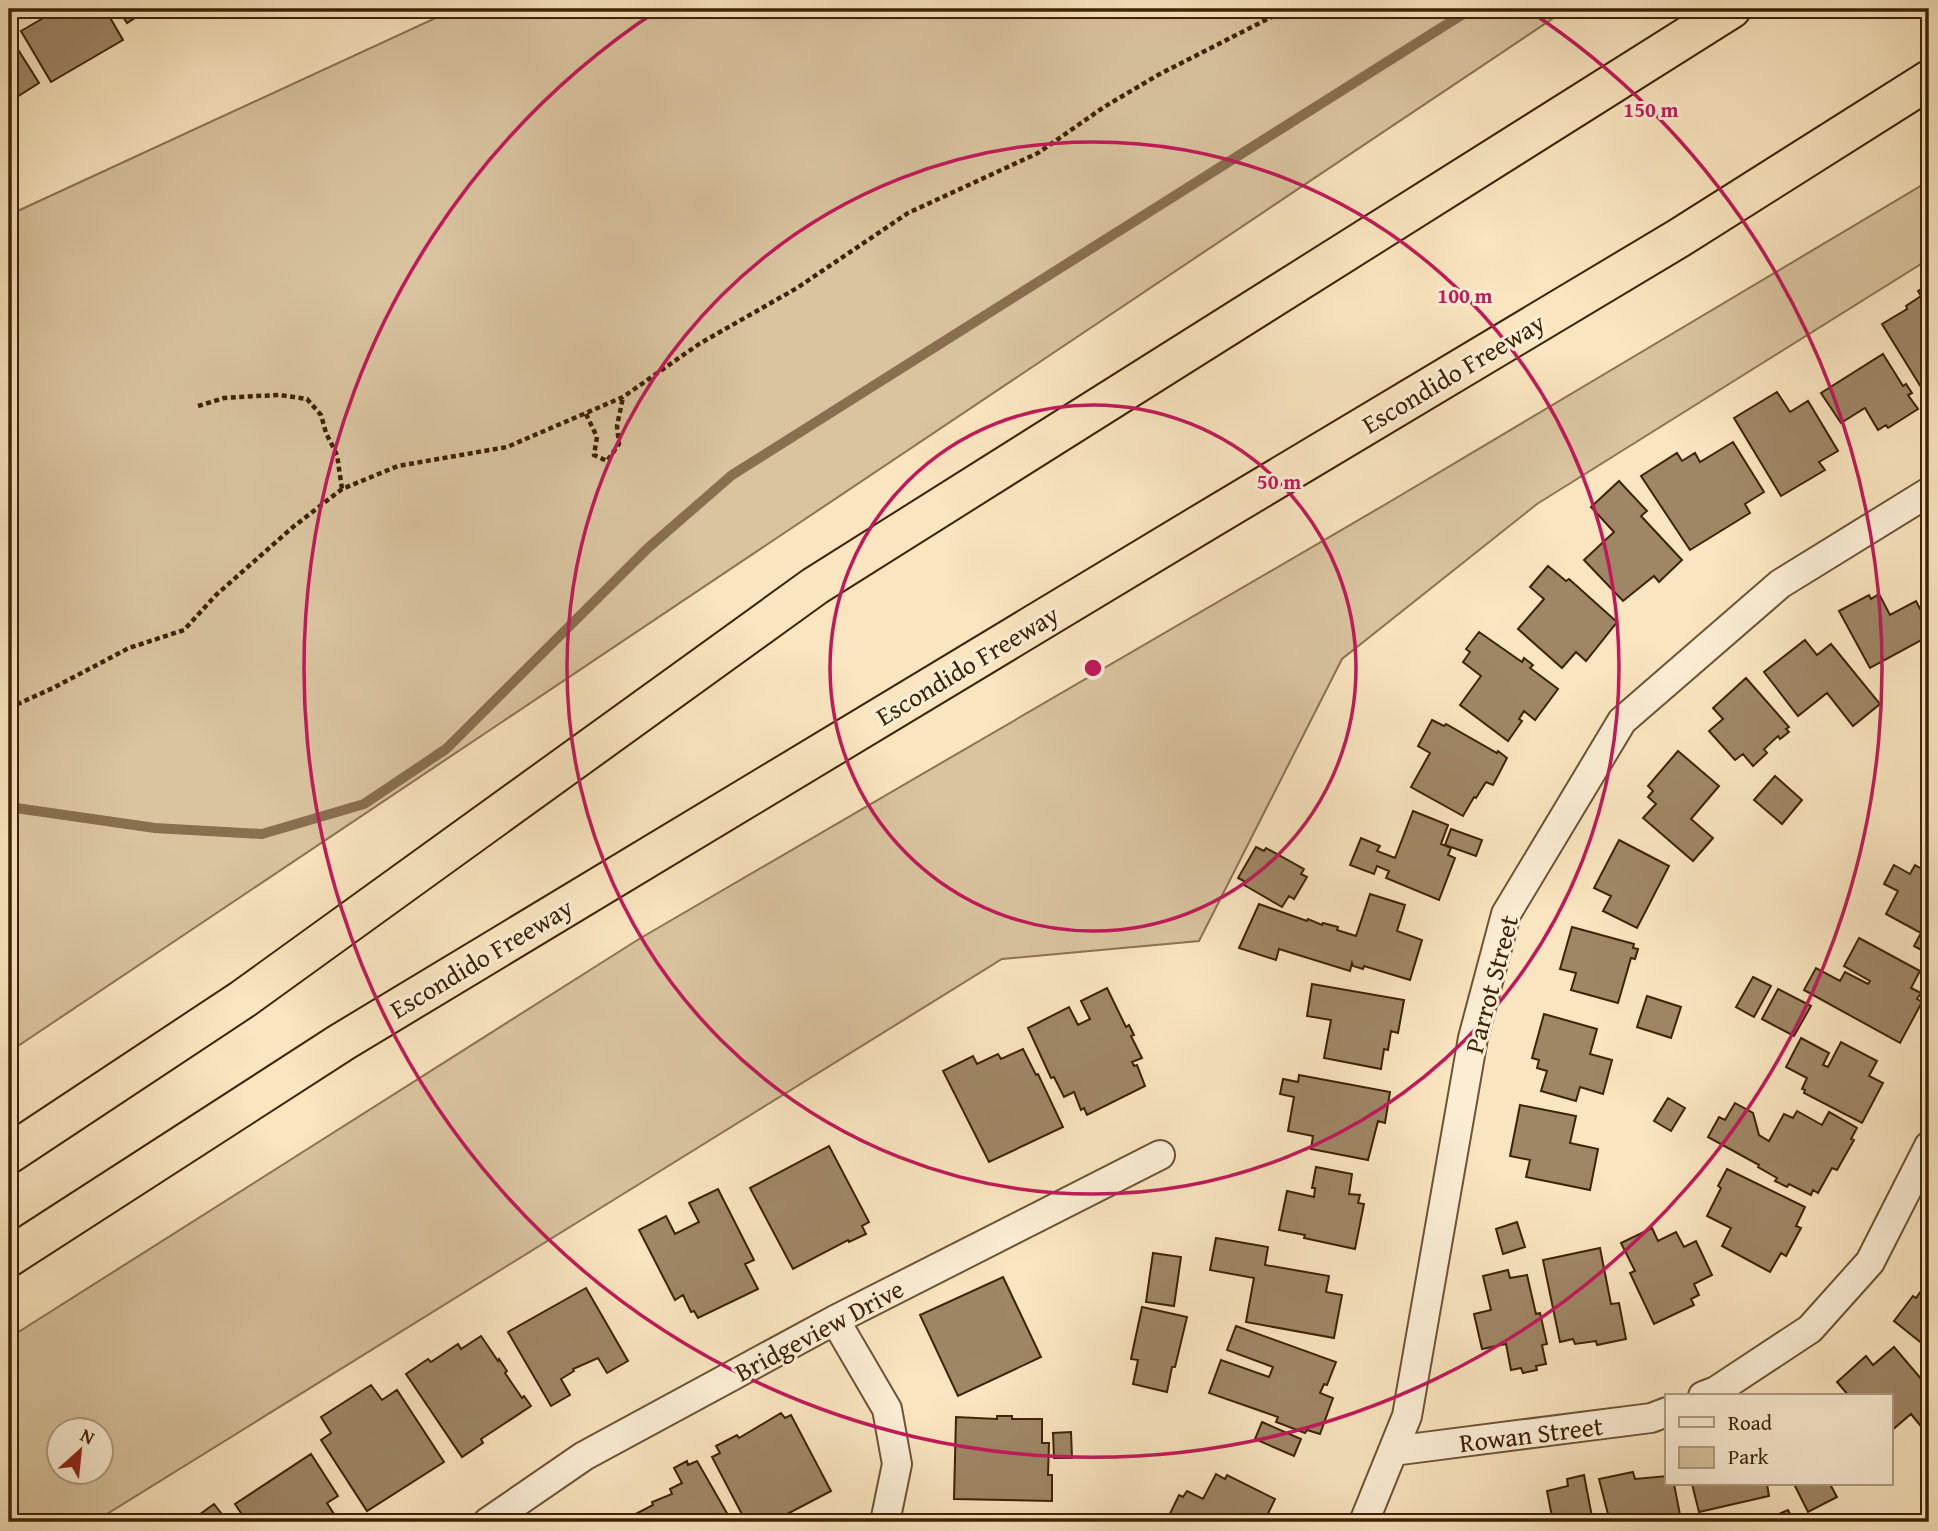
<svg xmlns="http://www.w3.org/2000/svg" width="1938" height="1531" font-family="'Gentium Book Plus',serif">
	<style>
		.green { fill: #d9c49f; stroke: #8c7352; stroke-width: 2; fill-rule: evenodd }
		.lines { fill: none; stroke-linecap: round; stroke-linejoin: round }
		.stream { stroke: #886f4f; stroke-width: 10 }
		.building { fill: #9f8766; stroke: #3e2205; stroke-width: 2 }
		.minor-casing { stroke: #6d5334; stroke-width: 32 }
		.motorway-casing { stroke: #3e2205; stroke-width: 42 }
		.path { stroke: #3e2205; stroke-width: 4.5; stroke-dasharray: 5 3.5; stroke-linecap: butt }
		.minor { stroke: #fbeed5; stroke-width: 28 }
		.motorway { stroke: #f9e5bf; stroke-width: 38 }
		.ring { fill: none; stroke: #c2185b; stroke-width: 3.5 }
		.labels { text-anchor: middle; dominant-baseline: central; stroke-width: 6; stroke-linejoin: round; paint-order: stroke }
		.street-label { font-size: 26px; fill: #3e2205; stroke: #fbeed5 }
		.centre { fill: #c2185b; stroke: #fbeed5; stroke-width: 3.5 }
		.ring-label { font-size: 21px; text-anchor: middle; font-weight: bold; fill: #c2185b; stroke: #fbeed5; stroke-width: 6; stroke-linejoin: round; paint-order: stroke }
	</style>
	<rect width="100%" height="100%" fill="#f9e5bf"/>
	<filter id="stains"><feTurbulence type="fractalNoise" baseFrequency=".00286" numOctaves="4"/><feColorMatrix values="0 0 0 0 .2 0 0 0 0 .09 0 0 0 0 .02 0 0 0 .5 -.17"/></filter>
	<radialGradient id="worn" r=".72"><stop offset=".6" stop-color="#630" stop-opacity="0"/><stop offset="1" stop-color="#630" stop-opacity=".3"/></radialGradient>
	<path class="green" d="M455 9H1567L9 1052V215Z
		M1929 181V259L1537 504 1342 659 1199 941 1002 959 94 1522H9V1338L639 939 1386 504ZM60 1430H102V1472H60Z"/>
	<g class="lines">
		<path class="stream" d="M9 807 155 828 262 834 364 804 446 749 648 548 732 475 1471 9"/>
	</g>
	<path class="building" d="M59 9H105L123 40 51 82 21 31Z
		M118 9H149L127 23Z
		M12 40 39 83 9 102V41Z
		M1929 284V400L1882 324 1907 309 1906 306 1921 296 1918 291Z
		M1883 354 1903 386 1906 384 1912 393 1908 395 1918 409 1888 428 1886 425 1878 430 1865 408 1841 423 1821 393Z
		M1777 392 1790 412 1808 401 1838 451 1819 462 1825 470 1781 496 1734 418Z
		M1733 442 1764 492 1745 504 1750 513 1690 550 1641 476 1677 453 1682 461 1695 453 1700 462Z
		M1619 481 1647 511 1641 516 1682 560 1659 582 1654 576 1623 601 1584 560 1614 532 1591 507Z
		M1548 566 1566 581 1569 579 1617 622 1586 661 1576 652 1562 668 1518 629 1544 599 1530 587Z
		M1879 594 1890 615 1916 601 1929 626V636L1870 668 1839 611 1869 595 1871 599Z
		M1479 632 1522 662 1524 658 1533 665 1530 668 1558 689 1535 720 1524 711 1519 719 1522 721 1508 741 1460 705 1481 676 1463 662 1470 652 1466 649Z
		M1805 640 1817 655 1831 644 1880 704 1853 726 1827 693 1798 716 1764 672Z
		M1746 678 1789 727 1786 729 1789 732 1780 739 1778 736 1764 749 1767 753 1753 766 1743 754 1735 760 1709 731 1723 719 1713 708Z
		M1432 720 1444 726 1446 724 1497 753 1498 751 1507 758 1493 785 1486 782 1476 798 1474 797 1463 816 1411 787 1430 753 1418 746Z
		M1678 751 1719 786 1691 819 1713 838 1693 861 1643 818 1656 804 1648 797 1653 791 1648 786Z
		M1775 776 1802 800 1782 824 1754 800Z
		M1413 811 1448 825 1441 844 1451 848 1448 855 1455 858 1439 900 1386 878 1389 871 1377 866 1374 874 1350 865 1361 838 1380 846 1377 851 1395 858Z
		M1451 829 1482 840 1476 856 1445 845Z
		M1619 840 1669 866 1637 928 1603 911 1611 896 1594 888Z
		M1256 847 1264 851 1266 848 1304 869 1301 874 1307 877 1294 899 1289 896 1282 907 1244 885 1246 882 1238 878Z
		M1894 865 1910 874 1915 865 1929 873V948L1927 953 1914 946 1921 933 1886 914 1898 891 1884 884Z
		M1370 894 1405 905 1397 931 1422 940 1410 980 1364 966 1363 969 1353 966 1352 963 1350 971 1279 949 1276 960 1239 948 1259 904 1307 921 1308 919 1322 925 1323 923 1338 927 1337 930 1356 936Z
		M1572 927 1634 944 1633 948 1638 949 1635 959 1631 958 1618 1003 1571 990 1576 973 1560 969Z
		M1859 938 1920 971 1911 988 1921 993 1917 999 1922 1002 1900 1043 1804 990 1816 968 1840 981 1845 972 1868 984 1870 981 1844 966Z
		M1753 977 1771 986 1754 1017 1736 1007Z
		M1312 984 1404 1000 1398 1033 1391 1031 1388 1050 1384 1049 1381 1069 1324 1058 1331 1020 1307 1016Z
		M1107 988 1126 1027 1129 1025 1134 1035 1131 1036 1142 1058 1132 1062 1134 1066 1137 1065 1145 1086 1087 1115 1084 1108 1081 1110 1074 1092 1064 1097 1054 1077 1051 1078 1028 1028 1069 1007 1078 1025 1090 1019 1081 1001Z
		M1778 989 1811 1006 1794 1036 1762 1019Z
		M1647 996 1681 1007 1671 1038 1637 1027Z
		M1544 1014 1597 1029 1590 1054 1612 1060 1603 1094 1580 1087 1576 1101 1541 1091 1547 1071 1537 1068 1539 1060 1532 1058Z
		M1801 1038 1829 1053 1823 1065 1828 1067 1841 1042 1877 1061 1869 1076 1883 1083 1862 1123 1804 1093 1805 1090 1802 1089 1807 1078 1786 1067Z
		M1023 1049 1036 1075 1038 1074 1063 1127 989 1162 943 1071 973 1056 977 1064 998 1054 1001 1059Z
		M1299 1075 1390 1092 1385 1123 1378 1121 1368 1160 1311 1149 1313 1136 1288 1131 1294 1097 1280 1094 1283 1079 1298 1082Z
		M1668 1098 1685 1108 1671 1131 1654 1121Z
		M1735 1103 1753 1113 1759 1135 1769 1141 1784 1114 1793 1118 1797 1111 1822 1125 1829 1112 1857 1128 1851 1139 1854 1140 1837 1170 1832 1168 1818 1193 1813 1190 1811 1195 1789 1184 1787 1187 1775 1181 1777 1178 1758 1167 1759 1165 1708 1137 1719 1117 1725 1120Z
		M1520 1105 1576 1116 1570 1143 1598 1149 1590 1190 1526 1177 1530 1160 1510 1156Z
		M829 1146 869 1222 862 1226 866 1234 849 1242 848 1240 793 1269 750 1188Z
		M1316 1167 1352 1174 1349 1194 1360 1195 1358 1203 1364 1204 1355 1249 1304 1238 1305 1235 1279 1230 1287 1191 1314 1197 1315 1188H1312Z
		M1727 1169 1805 1207 1796 1226 1801 1228 1786 1256 1781 1253 1770 1272 1722 1246 1731 1228 1707 1216 1721 1188 1718 1186Z
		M718 1189 754 1260 745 1264 758 1289 698 1318 694 1311 691 1312 683 1295 675 1300 639 1230 666 1216 675 1234 699 1222 689 1203Z
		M1517 1222 1525 1247 1503 1254 1496 1229Z
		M1652 1228 1658 1241 1676 1232 1684 1247 1696 1241 1712 1275 1694 1284 1699 1295 1691 1299 1694 1305 1654 1324 1630 1273 1635 1271 1621 1243Z
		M1216 1238 1268 1247 1265 1265 1329 1276 1326 1292 1342 1295 1334 1338 1246 1322 1254 1278 1210 1270Z
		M1600 1248 1611 1304 1619 1303 1626 1339 1597 1345 1596 1341 1575 1344 1573 1339 1560 1342 1543 1260Z
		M1153 1253 1181 1257 1174 1306 1146 1302Z
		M1508 1270 1510 1278 1527 1275 1536 1314 1540 1313 1547 1344 1542 1345 1546 1364 1536 1366 1537 1370 1523 1373 1521 1368 1511 1370 1506 1344 1482 1349 1474 1314 1491 1310 1483 1276Z
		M1003 1277 1041 1357 958 1396 920 1315Z
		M1928 1281 1929 1282V1349L1894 1321 1913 1296 1916 1298Z
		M586 1288 628 1361 607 1373 598 1358 573 1369 574 1371 561 1379 570 1395 551 1406 508 1332Z
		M1142 1307 1187 1317 1175 1367H1172L1167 1392 1133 1384 1138 1360 1131 1359Z
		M1236 1326 1336 1362 1327 1385 1324 1384 1320 1393 1333 1398 1320 1434 1307 1430 1305 1433 1276 1422 1278 1417 1209 1393 1221 1360 1269 1377 1273 1367 1227 1350Z
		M481 1336 498 1361 499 1359 507 1371 505 1373 522 1398 524 1396 531 1406 481 1439 483 1443 462 1457 406 1374 428 1359 431 1362 458 1344 461 1349Z
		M1894 1347 1929 1388V1426L1924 1430 1911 1414 1891 1431V1396H1849L1837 1382 1866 1356 1873 1365Z
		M371 1385 382 1400 397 1390 444 1462 367 1511 321 1440 331 1433 321 1417Z
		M781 1413 785 1418 791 1415 831 1491 772 1522H746L712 1457 720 1453 716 1446 737 1435 739 1438Z
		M997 1416H1012V1419H1042V1443H1049L1048 1475H1052V1501L954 1499 956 1417 997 1419Z
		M1262 1422 1301 1439 1294 1456 1255 1439Z
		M1071 1432 1072 1458H1054L1053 1433Z
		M311 1454 338 1496 327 1503 334 1514 326 1520 327 1522H247L235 1504Z
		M687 1461 688 1465 697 1461 732 1522H630L628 1518 653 1505 652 1502 672 1494 670 1489 682 1483 674 1468Z
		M1633 1472 1635 1479 1667 1476V1484H1674L1681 1520 1688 1518 1689 1522H1610L1599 1479Z
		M1216 1474 1225 1479 1227 1475 1275 1499 1264 1522H1166L1179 1495 1183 1497 1187 1491 1203 1499Z
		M1584 1475 1593 1522H1553L1547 1491 1568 1486 1567 1479Z
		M1692 1484H1767L1769 1496 1699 1512Z
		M1794 1484H1830L1837 1497 1808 1512Z
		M214 1504 228 1522H189Z
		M1788 1510 1794 1522H1774L1772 1517Z
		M941 1517 968 1522H940Z"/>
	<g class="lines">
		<g class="minor-casing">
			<path id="minor" d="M835 1320 887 1409 897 1464 885 1522
				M1703 1396 1716 1391 1810 1329 1870 1262 1929 1146
				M1393 1451 1651 1418 1667 1412
				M488 1522 584 1456 835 1320 1160 1155
				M1364 1522 1407 1416 1473 1038 1506 914 1622 721 1780 584 1929 492"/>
		</g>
		<g class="motorway-casing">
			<path id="motorway" d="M9 1154 243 999 815 586 1731 9
				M9 1257 342 1042 1201 524 1679 238 1929 80"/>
		</g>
		<path class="path" d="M198 406 224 398 257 396 280 395 307 399 321 415 326 433 337 455 342 489
			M586 414 597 437 594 455 607 461 619 444 617 426 623 397
			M9 708 53 688 129 648 184 630 216 595 293 527 342 489 398 466 507 447 623 397 699 344 797 288 908 213 1038 153 1104 107 1158 75 1287 9"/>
		<use href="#minor" class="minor"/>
		<use href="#motorway" class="motorway"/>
	</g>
	<g class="ring">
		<circle cx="1093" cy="668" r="263"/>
		<circle cx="1093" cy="668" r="526"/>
		<path d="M1528 10A789 789 0 1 1 658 10"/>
	</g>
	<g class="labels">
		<g class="street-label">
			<text transform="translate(1453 373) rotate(-31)">Escondido Freeway</text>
			<text transform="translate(967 665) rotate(-31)">Escondido Freeway</text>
			<text transform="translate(481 958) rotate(-31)">Escondido Freeway</text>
			<text transform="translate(1491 984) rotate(-75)">Parrot Street</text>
			<text transform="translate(819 1330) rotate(-28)">Bridgeview Drive</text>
			<text transform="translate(1531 1434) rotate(-7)">Rowan Street</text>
		</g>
	</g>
	<circle cx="1093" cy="668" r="10" class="centre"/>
	<g class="ring-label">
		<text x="1651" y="117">150 m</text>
		<text x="1465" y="303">100 m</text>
		<text x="1279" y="489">50 m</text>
	</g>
	<rect width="1938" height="1531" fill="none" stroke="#f9e5bf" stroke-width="35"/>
	<rect x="10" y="10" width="1917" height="1510" fill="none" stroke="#3e2205" stroke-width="3.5"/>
	<rect x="18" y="18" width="1903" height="1496" fill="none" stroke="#3e2205" stroke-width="2"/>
	<rect x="1665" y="1394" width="228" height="91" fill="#fbeed5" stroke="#af9c82" stroke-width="2"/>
	<rect x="1679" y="1417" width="35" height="10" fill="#fbeed5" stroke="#af9c82" stroke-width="2"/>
	<text x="1728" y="1430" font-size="21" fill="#3e2205">Road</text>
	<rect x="1679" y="1447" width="35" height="21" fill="#d9c49f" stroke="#af9c82" stroke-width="2"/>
	<text x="1728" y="1464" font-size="21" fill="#3e2205">Park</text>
	<g transform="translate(80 1451) rotate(27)"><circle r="33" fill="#fbeed5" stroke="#af9c82" stroke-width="2"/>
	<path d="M0-5L12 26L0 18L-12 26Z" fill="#8f2418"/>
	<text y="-10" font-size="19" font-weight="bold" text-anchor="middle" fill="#3e2205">N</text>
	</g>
	<rect width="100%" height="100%" filter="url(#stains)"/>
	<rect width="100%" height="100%" fill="url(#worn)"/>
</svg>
